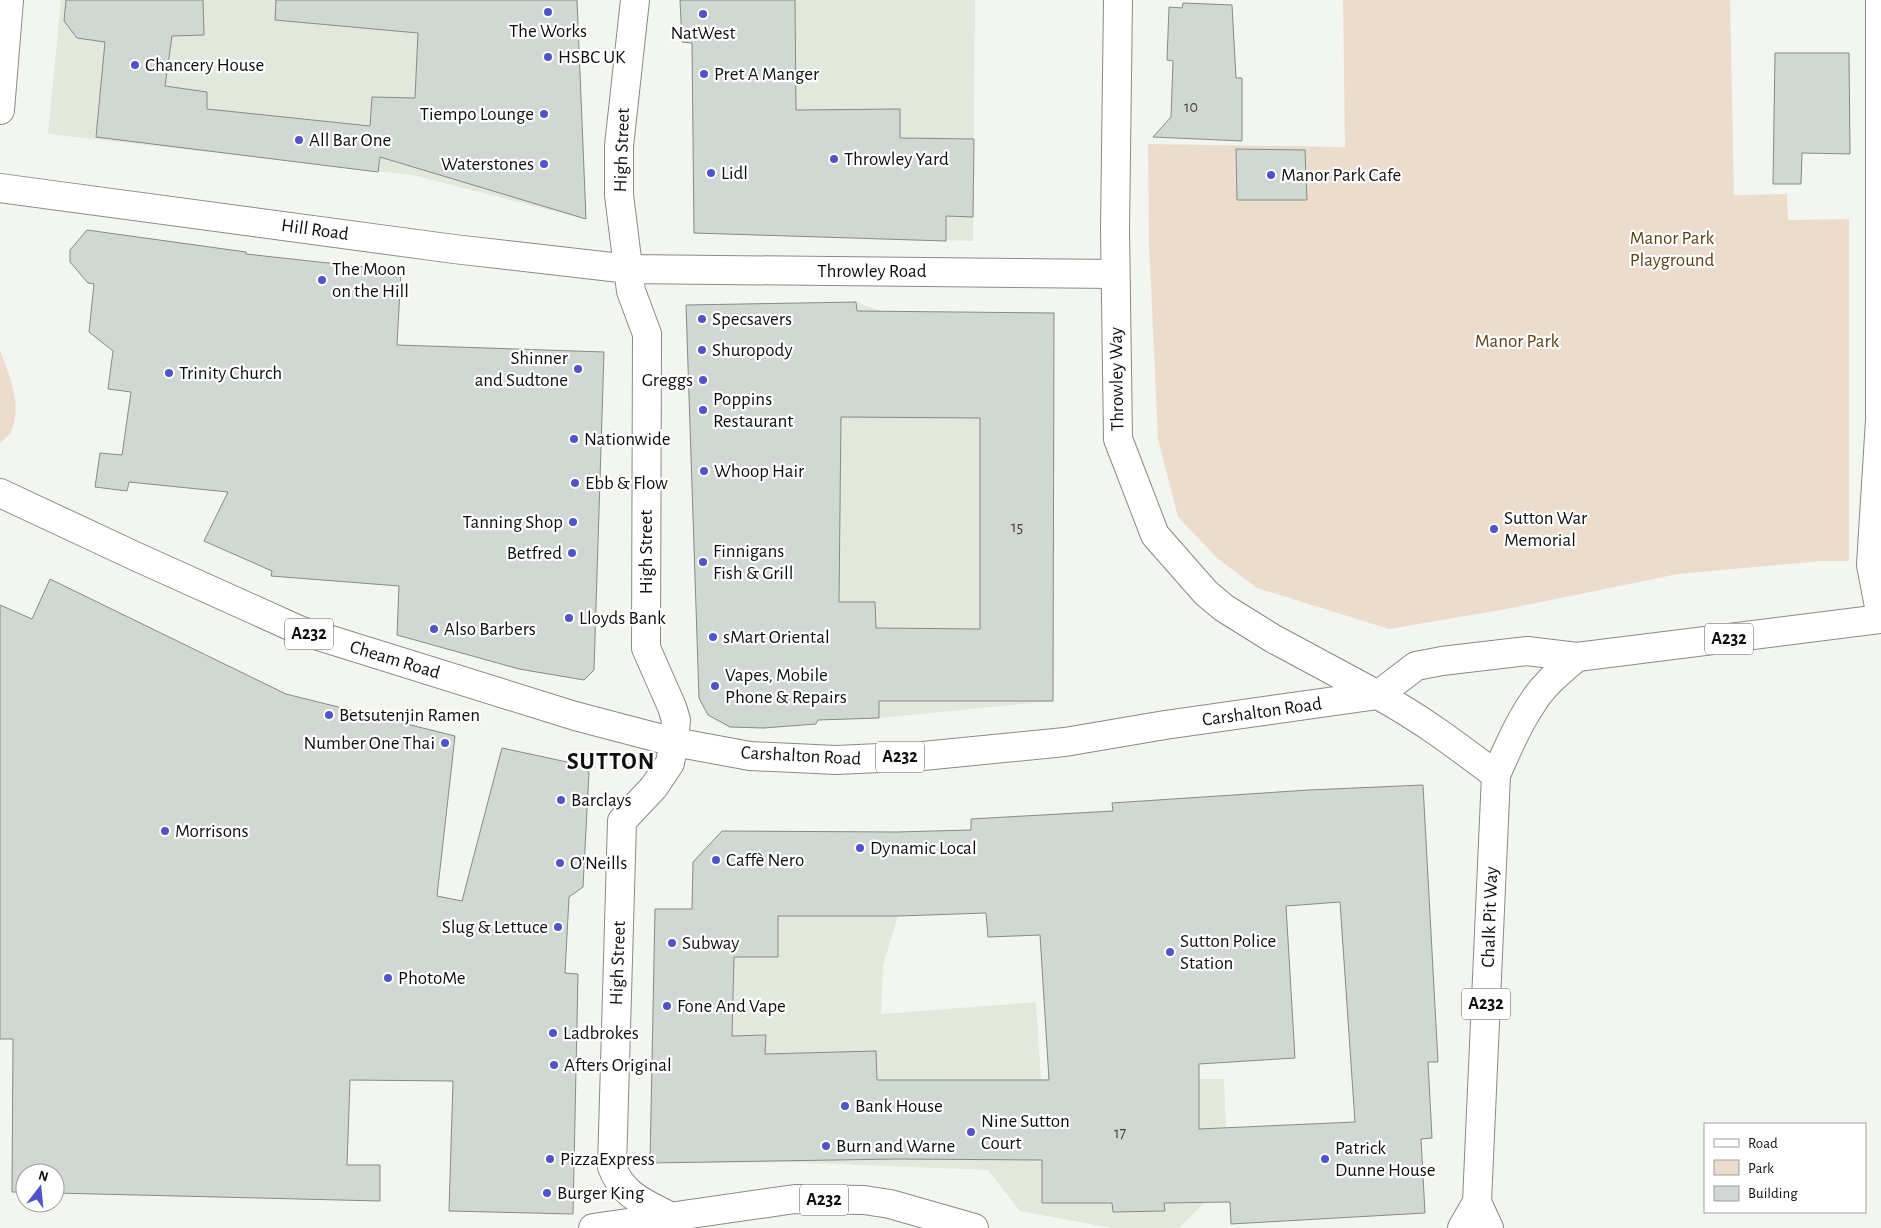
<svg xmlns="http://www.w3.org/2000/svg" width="1881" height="1228" font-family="'Alegreya Sans',sans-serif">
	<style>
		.built { fill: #e2e8db }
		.green { fill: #ecdccc }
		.building { fill: #d1d7d3; stroke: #858b87; fill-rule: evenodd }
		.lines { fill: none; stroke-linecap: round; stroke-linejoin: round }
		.minor-casing { stroke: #888b85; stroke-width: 30 }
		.major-casing { stroke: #888b85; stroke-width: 30 }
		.highway-casing { stroke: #888b85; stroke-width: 30 }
		.minor { stroke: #fff; stroke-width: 28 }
		.major { stroke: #fff; stroke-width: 28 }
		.highway { stroke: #fff; stroke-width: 28 }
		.poi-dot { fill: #5053c9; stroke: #fff; stroke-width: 2 }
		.labels { text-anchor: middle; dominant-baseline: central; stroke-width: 4.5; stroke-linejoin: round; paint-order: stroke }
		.number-label { font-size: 16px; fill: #40423f }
		.shield { fill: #fff; stroke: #575856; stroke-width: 1 }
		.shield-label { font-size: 18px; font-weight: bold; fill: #0f100e }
		.poi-label { font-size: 19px; fill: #0f100e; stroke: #fff; text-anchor: start }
		.street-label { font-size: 19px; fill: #0f100e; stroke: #fff }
		.park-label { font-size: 19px; fill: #603e15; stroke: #fff }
		.district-label { font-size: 24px; font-weight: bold; letter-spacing: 1px; fill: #0f100e; stroke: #fff }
	</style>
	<rect width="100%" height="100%" fill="#f3f6f0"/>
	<path class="built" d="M61 0H577L586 210 580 218 413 175 48 134Z
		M680 0H975L973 241 694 233 692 43 682 42Z
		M856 302 880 311 1053 425V701L879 718 819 719 816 724 764 728 730 727 708 715 699 698 686 305Z
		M722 831 896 832 898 916 883 965 881 1014 1036 1002 1041 1079H1224L1228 1179 1179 1228H1112L1020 1211 988 1170 784 1162 657 1163 650 1157 655 909H692L693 862Z"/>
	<path class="green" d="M1343 0H1730L1734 195 1787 194 1788 220 1849 219V561H1821L1678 574 1507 609 1389 629 1257 588 1218 559 1178 517 1158 439 1149 244 1148 144 1345 147Z
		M0 350C9 375 23 405 11 432 9 436 4 439 0 443Z"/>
	<path class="building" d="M66 0H203L204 35 172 36 165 86 207 92V109L370 126 372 97 415 98 418 33 275 20 276 0H577L586 219 380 157 378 172 96 137 105 42 77 38 64 21Z
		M680 0H795L796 110 900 109V138L974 139 973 217 946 216V241L694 233 692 43 682 42Z
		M1183 3 1232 5 1236 78H1242V141L1153 137 1171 117 1173 61 1167 60 1169 7 1182 8Z
		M1775 53H1849L1850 154 1802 153 1801 184H1773Z
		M1236 149 1305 150 1307 200H1237Z
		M87 230 246 252V254L401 271 397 345 604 352 594 670 584 680 519 669 397 635 399 586 271 576 272 571 204 541 228 492 129 482 127 491 95 487 100 453 122 455 131 392 108 389 113 351 89 332 94 284 88 283 70 262V250Z
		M856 302 857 311 1054 313 1053 701H879V718L818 720 816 724 764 728 730 727 708 715 699 698 686 305ZM841 417 980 418V629L876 628 875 602H839Z
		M50 579 286 694 455 736 437 896 462 901 502 748 581 765 589 772 583 887 569 897 565 973 578 974 573 1214 449 1211 453 1081 350 1080 347 1165H380V1201L55 1193V1173H25V1192H12L13 1039H0V605L32 619Z
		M1423 785 1438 1062H1428L1432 1138 1421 1139 1425 1213 1231 1224 1230 1202 1164 1203 1165 1211 1113 1212 1112 1203H1042V1160L896 1159 650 1163 655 909H692L693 862 722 831 896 832 971 830V819L1113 811 1112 803 1309 790ZM1340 902 1355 1122 1199 1129V1064L1295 1058 1286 906ZM986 913 988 937 1040 935 1049 1080H877L876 1051 765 1054 766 1035 732 1036 734 957H778V916H898Z"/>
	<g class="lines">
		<g class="minor-casing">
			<path id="minor" d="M635 0 619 146V195L631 291 647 334 646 648 672 707 676 720 674 742 670 763 654 787 622 821 612 1167C623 1196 645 1203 671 1217
				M1880 0V420L1871 565 1881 617
				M0 188 454 249 629 269 1115 274
				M1477 1202 1489 1228"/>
		</g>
		<g class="major-casing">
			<path id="major" d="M1118 0 1115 229 1118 439 1155 535 1206 593 1224 608 1272 638 1378 695
				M0 110 9 0"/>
		</g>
		<g class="highway-casing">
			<path id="highway" d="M0 493 137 557 299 630 575 716 674 742 750 756 836 760 923 756 1065 742 1165 725 1378 695 1416 666 1442 661 1527 651 1577 657 1881 619
				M1378 695C1422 719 1456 745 1496 775
				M593 1228 795 1199 864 1200 890 1204 974 1228
				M1462 1228 1477 1202 1496 775C1507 750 1518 724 1533 702 1544 684 1561 671 1577 657"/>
		</g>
		<use href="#minor" class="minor"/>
		<use href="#major" class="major"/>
		<use href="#highway" class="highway"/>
	</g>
	<g class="poi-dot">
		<circle cx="548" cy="12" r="5"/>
		<circle cx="703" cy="14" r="5"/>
		<circle cx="548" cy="57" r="5"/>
		<circle cx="135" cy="65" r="5"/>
		<circle cx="704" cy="74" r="5"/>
		<circle cx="544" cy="114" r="5"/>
		<circle cx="299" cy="140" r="5"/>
		<circle cx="834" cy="159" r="5"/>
		<circle cx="544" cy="164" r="5"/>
		<circle cx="711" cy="173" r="5"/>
		<circle cx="1271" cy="175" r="5"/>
		<circle cx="322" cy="280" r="5"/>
		<circle cx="702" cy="319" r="5"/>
		<circle cx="702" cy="350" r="5"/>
		<circle cx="578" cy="369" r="5"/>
		<circle cx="169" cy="373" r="5"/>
		<circle cx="703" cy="380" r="5"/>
		<circle cx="703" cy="410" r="5"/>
		<circle cx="574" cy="439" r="5"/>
		<circle cx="704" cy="471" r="5"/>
		<circle cx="575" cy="483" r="5"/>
		<circle cx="573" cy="522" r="5"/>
		<circle cx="1494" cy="529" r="5"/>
		<circle cx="572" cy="553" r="5"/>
		<circle cx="703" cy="562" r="5"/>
		<circle cx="569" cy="618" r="5"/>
		<circle cx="434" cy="629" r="5"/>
		<circle cx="713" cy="637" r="5"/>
		<circle cx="715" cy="686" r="5"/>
		<circle cx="329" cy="715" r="5"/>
		<circle cx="445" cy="743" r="5"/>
		<circle cx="561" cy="800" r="5"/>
		<circle cx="165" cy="831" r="5"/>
		<circle cx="860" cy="848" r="5"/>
		<circle cx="716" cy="860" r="5"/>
		<circle cx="560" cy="863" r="5"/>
		<circle cx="558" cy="927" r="5"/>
		<circle cx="672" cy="943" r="5"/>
		<circle cx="1170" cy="952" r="5"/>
		<circle cx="388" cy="978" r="5"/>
		<circle cx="667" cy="1006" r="5"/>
		<circle cx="553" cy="1033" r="5"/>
		<circle cx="554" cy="1065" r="5"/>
		<circle cx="845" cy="1106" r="5"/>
		<circle cx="971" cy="1132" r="5"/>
		<circle cx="826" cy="1146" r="5"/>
		<circle cx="550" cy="1159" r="5"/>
		<circle cx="1325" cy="1159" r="5"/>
		<circle cx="547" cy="1193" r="5"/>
	</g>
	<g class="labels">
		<g class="number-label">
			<text x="1191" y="107">10</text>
			<text x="1017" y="527">15</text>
			<text x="1120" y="1133">17</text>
		</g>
		<g class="shield">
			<rect x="285" y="618.5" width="48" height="31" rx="4"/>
			<rect x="1705" y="623.5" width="48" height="31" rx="4"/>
			<rect x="876" y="741.5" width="48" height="31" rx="4"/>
			<rect x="1462" y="988.5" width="48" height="31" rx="4"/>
			<rect x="800" y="1184.5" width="48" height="31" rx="4"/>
		</g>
		<g class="shield-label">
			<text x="309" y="634">A232</text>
			<text x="1729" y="639">A232</text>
			<text x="900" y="757">A232</text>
			<text x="1486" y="1004">A232</text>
			<text x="824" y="1200">A232</text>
		</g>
		<g class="poi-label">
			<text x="548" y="31" text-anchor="middle">The Works</text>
			<text x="703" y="33" text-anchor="middle">NatWest</text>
			<text x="558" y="57">HSBC UK</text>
			<text x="145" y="65">Chancery House</text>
			<text x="714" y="74">Pret A Manger</text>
			<text x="534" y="114" text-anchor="end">Tiempo Lounge</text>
			<text x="309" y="140">All Bar One</text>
			<text x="844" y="159">Throwley Yard</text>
			<text x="534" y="164" text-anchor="end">Waterstones</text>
			<text x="721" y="173">Lidl</text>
			<text x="1281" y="175">Manor Park Cafe</text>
			<text x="332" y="269">The Moon<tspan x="332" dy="22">on the Hill</tspan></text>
			<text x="712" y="319">Specsavers</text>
			<text x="712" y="350">Shuropody</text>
			<text x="568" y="358" text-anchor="end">Shinner<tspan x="568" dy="22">and Sudtone</tspan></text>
			<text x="179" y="373">Trinity Church</text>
			<text x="693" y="380" text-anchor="end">Greggs</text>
			<text x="713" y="399">Poppins<tspan x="713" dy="22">Restaurant</tspan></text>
			<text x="584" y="439">Nationwide</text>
			<text x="714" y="471">Whoop Hair</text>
			<text x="585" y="483">Ebb &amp; Flow</text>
			<text x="1504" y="518">Sutton War<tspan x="1504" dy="22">Memorial</tspan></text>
			<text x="563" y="522" text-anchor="end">Tanning Shop</text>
			<text x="713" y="551">Finnigans<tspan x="713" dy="22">Fish &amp; Grill</tspan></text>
			<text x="562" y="553" text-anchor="end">Betfred</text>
			<text x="579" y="618">Lloyds Bank</text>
			<text x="444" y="629">Also Barbers</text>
			<text x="723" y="637">sMart Oriental</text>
			<text x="725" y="675">Vapes, Mobile<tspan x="725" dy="22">Phone &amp; Repairs</tspan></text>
			<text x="339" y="715">Betsutenjin Ramen</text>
			<text x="435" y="743" text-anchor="end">Number One Thai</text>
			<text x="571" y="800">Barclays</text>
			<text x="175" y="831">Morrisons</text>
			<text x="870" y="848">Dynamic Local</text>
			<text x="726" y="860">Caffè Nero</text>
			<text x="570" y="863">O'Neills</text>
			<text x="548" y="927" text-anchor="end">Slug &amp; Lettuce</text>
			<text x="1180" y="941">Sutton Police<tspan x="1180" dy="22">Station</tspan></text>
			<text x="682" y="943">Subway</text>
			<text x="398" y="978">PhotoMe</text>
			<text x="677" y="1006">Fone And Vape</text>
			<text x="563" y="1033">Ladbrokes</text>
			<text x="564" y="1065">Afters Original</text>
			<text x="855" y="1106">Bank House</text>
			<text x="981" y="1121">Nine Sutton<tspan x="981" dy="22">Court</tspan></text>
			<text x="836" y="1146">Burn and Warne</text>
			<text x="1335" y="1148">Patrick<tspan x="1335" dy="22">Dunne House</tspan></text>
			<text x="560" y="1159">PizzaExpress</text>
			<text x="557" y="1193">Burger King</text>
		</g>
		<g class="street-label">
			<text transform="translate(622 150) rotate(-88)">High Street</text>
			<text transform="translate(315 230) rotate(8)">Hill Road</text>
			<text x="872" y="271">Throwley Road</text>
			<text transform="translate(1117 379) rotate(-91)">Throwley Way</text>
			<text transform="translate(646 552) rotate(-90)">High Street</text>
			<text transform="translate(395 660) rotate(17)">Cheam Road</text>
			<text transform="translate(1262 712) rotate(-8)">Carshalton Road</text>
			<text transform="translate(801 756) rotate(3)">Carshalton Road</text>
			<text transform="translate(1490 917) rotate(-88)">Chalk Pit Way</text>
			<text transform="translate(618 963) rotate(-88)">High Street</text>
		</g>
		<g class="park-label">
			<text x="1672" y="238">Manor Park<tspan x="1672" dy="22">Playground</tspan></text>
			<text x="1517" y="341">Manor Park</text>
		</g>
		<g class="district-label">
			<text x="611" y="762">SUTTON</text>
		</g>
	</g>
	<rect x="1704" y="1123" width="162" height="90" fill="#ffffff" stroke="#9f9f9f"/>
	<rect x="1714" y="1139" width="25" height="8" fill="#ffffff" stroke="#9f9f9f"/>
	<text x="1748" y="1148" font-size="15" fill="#0f100e">Road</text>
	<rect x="1714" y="1160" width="25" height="15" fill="#ecdccc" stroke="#9f9f9f"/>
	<text x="1748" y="1173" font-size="15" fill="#0f100e">Park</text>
	<rect x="1714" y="1186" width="25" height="15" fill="#d1d7d3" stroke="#9f9f9f"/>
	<text x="1748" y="1198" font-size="15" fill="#0f100e">Building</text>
	<g transform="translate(40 1188) rotate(16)"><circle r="24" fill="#ffffff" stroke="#9f9f9f"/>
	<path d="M0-4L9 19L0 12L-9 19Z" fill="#5053c9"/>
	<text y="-8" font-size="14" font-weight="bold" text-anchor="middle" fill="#0f100e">N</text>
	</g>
</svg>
